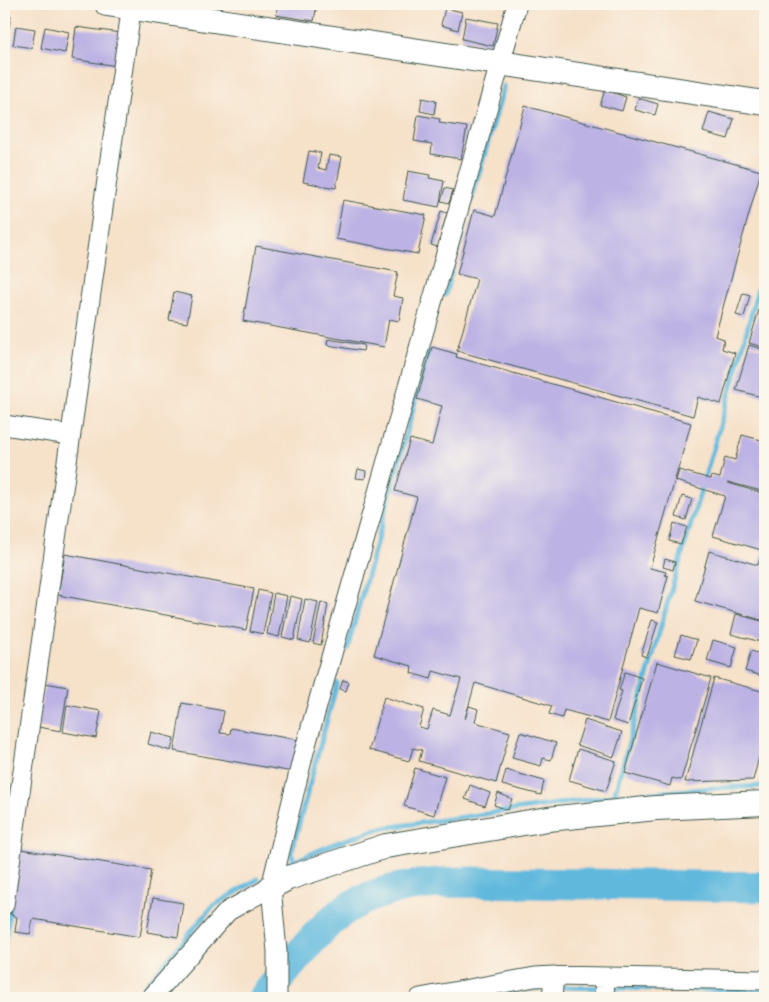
<svg xmlns="http://www.w3.org/2000/svg" width="769" height="1002" font-family="Sriracha,sans-serif">
	<style>
		.lines { fill: none; stroke-linecap: round; stroke-linejoin: round }
		.stream { stroke: #60b9dd; stroke-width: 5 }
		.river { stroke: #60b9dd; stroke-width: 31 }
		.building { fill: #bcb2e4 }
		.minor-casing { stroke: #3f564a; stroke-width: 21 }
		.tertiary-casing { stroke: #3f564a; stroke-width: 26 }
		.minor { stroke: #fff; stroke-width: 19 }
		.tertiary { stroke: #fff; stroke-width: 24 }
	</style>
	<rect width="100%" height="100%" fill="#fbf7ec"/>
	<filter id="ink" filterUnits="userSpaceOnUse"><feTurbulence type="fractalNoise" baseFrequency=".02" numOctaves="2"/><feDisplacementMap in="SourceGraphic" scale="10" xChannelSelector="R" yChannelSelector="G"/><feConvolveMatrix kernelMatrix="1 2 1 2 8 2 1 2 1" color-interpolation-filters="sRGB"/></filter>
	<filter id="wash" filterUnits="userSpaceOnUse"><feTurbulence type="fractalNoise" baseFrequency=".0096" numOctaves="4" result="noise"/><feDisplacementMap in="SourceGraphic" scale="20" xChannelSelector="R" yChannelSelector="G"/><feGaussianBlur stdDeviation="1.12" result="paint"/><feColorMatrix in="noise" values="0 0 0 0 0 0 0 0 0 0 0 0 0 0 0 0 0 1.4 0 .05"/><feComposite in="paint" operator="in"/></filter>
	<g filter="url(#wash)">
		<rect width="100%" height="100%" fill="#f6e1c9"/>
		<g class="lines">
			<path class="stream" d="M471 201 504 86
				M445 295 466 216
				M347 649 429 351
				M614 796 666 608 735 375 765 262
				M294 860 291 853 337 683
				M288 864 336 843 377 829 614 796 714 788 765 786
				M4 949 10 907
				M558 987 765 991
				M508 991 549 987
				M135 998 213 906 258 879
				M473 998 490 995"/>
			<path class="river" d="M263 998C285 973 307 942 332 920 368 887 421 883 467 882L765 887"/>
		</g>
		<g id="blocks">
			<path class="building" d="M278 4H317L314 21 276 15Z
				M346 4H382L381 12Z
				M445 8 462 12 458 30 441 25Z
				M4 15 11 16 6 44H4Z
				M466 17 498 23 493 46 462 39Z
				M16 26 35 29 32 48 13 45Z
				M45 27 69 32 65 53 41 48Z
				M76 27 121 33 117 66 72 59Z
				M605 90 626 97 622 111 600 105Z
				M422 98 436 101 434 114 420 111Z
				M638 98 658 104 655 115 635 110Z
				M525 106 761 171 715 336 724 339 722 349 735 353 721 404 698 397 693 416 457 351 477 279 457 274 474 210 495 216Z
				M709 112 734 119 728 139 703 132Z
				M418 115 440 119 439 123 467 127 461 159 431 154 432 144 414 141Z
				M309 151 321 153 318 168 326 170 329 155 342 157 336 188 303 182Z
				M408 171 430 175 429 178 444 181 439 207 403 200Z
				M445 188 453 190 449 203 441 201Z
				M343 200 426 215 418 254 336 239Z
				M441 211 447 213 438 247 431 245Z
				M256 246 398 272 393 296 403 298 399 321 389 319 384 347 243 321Z
				M174 292 192 296 187 323 169 320Z
				M743 293 750 295 744 317 736 315Z
				M759 310 765 312V337L762 347 749 343Z
				M328 339 364 345 363 351 327 345Z
				M749 345 765 350V398L736 390Z
				M432 347 457 354 456 357 691 423 650 568 666 572 665 575 668 576 658 613 639 608 608 722 564 710 562 718 549 714 552 706 475 683 465 719 469 706 478 709 475 722 510 732 496 783 419 761 422 750 413 748 409 761 369 750 384 697 424 709 419 727 427 729 433 710 450 715 461 679 433 671 431 679 411 673 412 666 374 655 417 497 395 491 410 439 432 445 442 406 417 399Z
				M742 435 765 441V492L728 482V483L765 494V551L713 536 725 496 676 481 679 470 711 479 712 476 720 478 725 457 735 460Z
				M358 469 366 471 365 479 356 478Z
				M682 496 692 499 686 520 676 517Z
				M674 523 687 527 681 544 669 541Z
				M709 551 758 565 762 551 765 552V621L695 601Z
				M65 554 254 589 246 630 58 595Z
				M665 559 675 562 673 570 663 567Z
				M258 590 271 593 263 634 250 631Z
				M274 593 287 596 279 637 267 634Z
				M290 596 302 599 294 640 282 637Z
				M305 599 318 602 310 643 298 640Z
				M321 602 328 604 321 645 313 643Z
				M736 614 765 622V643L731 634Z
				M652 620 658 622 647 657 641 655Z
				M681 635 697 640 691 659 675 655Z
				M713 640 737 647 731 668 707 661Z
				M751 651 765 655V677L745 671Z
				M657 662 711 678 681 780 672 778 670 786 625 773Z
				M625 672 642 678 628 725 613 720 622 691 619 690Z
				M714 678 765 692V734L753 780 685 782Z
				M343 680 349 682 346 691 340 689Z
				M45 683 68 687 61 731 38 727Z
				M182 703 224 711 220 733 230 734 231 728 298 740 293 772 174 751Z
				M67 705 101 711 96 738 63 732Z
				M585 720 622 732 614 757 577 745Z
				M151 732 174 738 171 751 148 744Z
				M520 732 556 743 551 760 543 758 541 766 512 758Z
				M578 749 616 761 606 791 569 780Z
				M415 768 445 777 434 815 404 806Z
				M506 770 544 781 541 795 502 785Z
				M470 785 490 793 485 806 465 799Z
				M498 793 512 799 508 810 494 805Z
				M21 849 151 870 140 937 33 919 30 934 15 932 17 917 11 915Z
				M153 898 183 903 178 937 147 932Z"/>
		</g>
	</g>
	<g filter="url(#ink)">
		<use href="#blocks" fill-opacity="0" stroke="#3f564a" stroke-width="1"/>
		<g class="lines">
			<g class="minor-casing">
				<path id="minor" d="M4 425 70 435
					M4 905 132 4
					M151 998 228 911 271 887
					M277 998V951L271 887 304 752 517 4
					M420 998 535 977 554 976 765 980
					M552 998 554 976
					M604 998 605 977"/>
			</g>
			<g class="tertiary-casing">
				<path id="tertiary" d="M107 4 765 103
					M271 887 288 878 386 846 548 819 656 808 765 803"/>
			</g>
			<use href="#minor" class="minor"/>
			<use href="#tertiary" class="tertiary"/>
		</g>
	</g>
	<rect width="769" height="1002" fill="none" stroke="#fbf7ec" stroke-width="20"/>
</svg>
